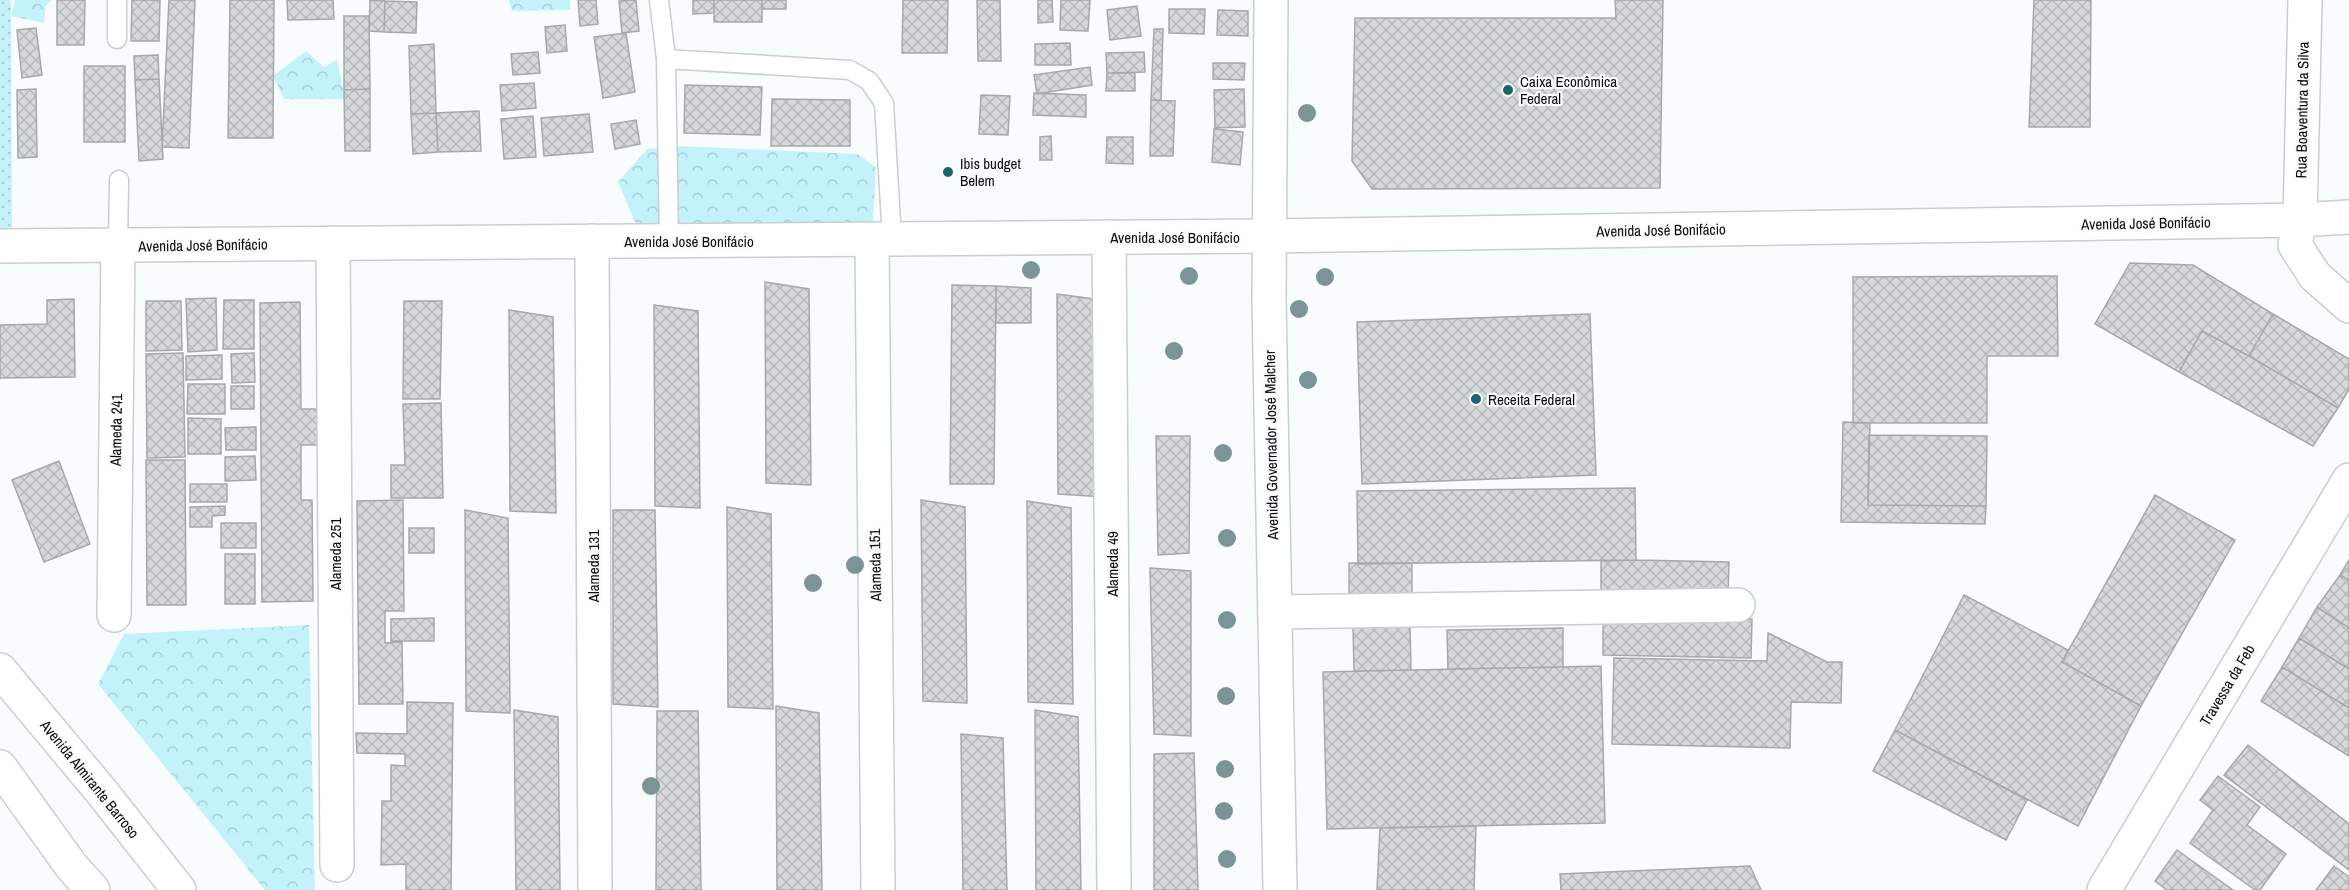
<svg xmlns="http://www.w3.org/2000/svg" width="2349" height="890" font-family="'Archivo Narrow',sans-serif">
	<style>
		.grass { fill: url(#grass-dots) }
		.forest { fill: url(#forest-crowns) }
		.building { fill: url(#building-cross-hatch); stroke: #a5a9aa; stroke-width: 1.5 }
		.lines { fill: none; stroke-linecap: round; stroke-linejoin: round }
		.lane-casing { stroke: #cacecf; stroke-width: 21 }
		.street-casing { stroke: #cacecf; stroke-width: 36 }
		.secondary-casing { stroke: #cacecf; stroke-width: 36 }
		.primary-casing { stroke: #cacecf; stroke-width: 36 }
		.lane { stroke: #fff; stroke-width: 18 }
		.street { stroke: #fff; stroke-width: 33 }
		.secondary { stroke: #fff; stroke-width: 33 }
		.primary { stroke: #fff; stroke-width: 33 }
		.tree { fill: #7b9498 }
		.poi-dot { fill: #1b6571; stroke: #f8fcfd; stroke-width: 2 }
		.labels { text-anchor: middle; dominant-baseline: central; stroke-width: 4.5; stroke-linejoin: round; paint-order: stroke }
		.poi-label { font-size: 15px; fill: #0c0d0d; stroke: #f8fcfd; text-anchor: start }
		.street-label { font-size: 15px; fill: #0c0d0d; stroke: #f8fcfd }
	</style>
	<defs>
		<pattern id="grass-dots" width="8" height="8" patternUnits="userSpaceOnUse" patternTransform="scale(1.5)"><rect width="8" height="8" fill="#c3f2fb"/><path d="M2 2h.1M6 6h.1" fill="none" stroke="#a6ced6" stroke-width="1.8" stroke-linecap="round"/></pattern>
		<pattern id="forest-crowns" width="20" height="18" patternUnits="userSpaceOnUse" patternTransform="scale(1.5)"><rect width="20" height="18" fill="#c3f2fb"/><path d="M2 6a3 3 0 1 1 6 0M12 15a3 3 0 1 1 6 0" fill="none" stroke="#a6ced6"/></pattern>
		<pattern id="building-cross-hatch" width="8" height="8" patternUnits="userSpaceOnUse" patternTransform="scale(1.5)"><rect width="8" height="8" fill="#d6d9da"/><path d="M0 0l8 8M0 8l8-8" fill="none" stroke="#b6b9ba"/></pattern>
	</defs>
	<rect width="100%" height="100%" fill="#f8fcfd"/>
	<path class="grass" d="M0 0H11L12 246H0Z"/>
	<path class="forest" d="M15 0H52L46 5 44 23 11 16Z
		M509 0H570V10L512 11Z
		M306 51 324 67 337 60 345 99H284L273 76Z
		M677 146 858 154 876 168 873 222 637 227 618 182 647 149Z
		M309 625 315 890H265L98 684 124 634Z"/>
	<path class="building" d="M57 0H85L84 45H57Z
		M132 0H160L159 41H131Z
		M169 0H195L189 148 162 147Z
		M230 0H274L273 138H228Z
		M287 0H333L334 19 288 20Z
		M370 0 385 1 384 32 369 31Z
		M578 0H596L598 24 580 26Z
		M636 0 639 31 622 33 619 1Z
		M693 0H714V13L693 14Z
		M714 0H762V22H714Z
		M762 0H786V9H762Z
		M903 0H948L947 53H902Z
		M977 0H1000L1001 61H978Z
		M1038 0H1052L1053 22 1038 23Z
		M1061 0H1090L1088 31 1060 30Z
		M1615 0H1663L1660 188 1372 189 1352 161 1355 18H1616Z
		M2034 0H2091L2090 127H2029Z
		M385 1 417 2 416 33 384 32Z
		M1137 6 1141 36 1110 40 1107 10Z
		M1169 9H1205L1204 34 1169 33Z
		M1218 10 1248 11V36L1217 35Z
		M344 16H369L370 89 344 90Z
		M565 25 567 51 547 53 545 27Z
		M36 28 42 75 22 78 17 30Z
		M1154 29H1163L1161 100H1151Z
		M626 33 635 92 603 98 594 37Z
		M1070 43 1071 65H1035V44Z
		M434 44 436 113 411 114 409 46Z
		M538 52 540 73 513 75 511 54Z
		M1144 52 1145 72 1107 73 1106 53Z
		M158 55 159 79 135 80 134 56Z
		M1213 63H1245L1244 80 1213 79Z
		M84 66H125V142H84Z
		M1090 67 1092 85 1037 94 1034 75Z
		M1107 73H1135V91H1106Z
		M159 79 163 159 139 161 135 80Z
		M534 83 536 108 502 111 500 85Z
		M685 85 762 87 760 135 684 133Z
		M36 89 37 157 18 158 17 90Z
		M370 89V151H345L344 90Z
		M1244 89 1245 127 1215 128 1214 90Z
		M1034 93 1086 95V117L1033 115Z
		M981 95 1010 96 1008 135 979 134Z
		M772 99 850 100V146H771Z
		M1151 100 1175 101 1173 156H1150Z
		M479 111 481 151 438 152 436 113Z
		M436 113 438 152 413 154 411 114Z
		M589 114 593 152 544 156 541 118Z
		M533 116 536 157 504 159 501 119Z
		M636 120 640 144 615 149 611 124Z
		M1214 129 1243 132 1240 165 1212 162Z
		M1051 136 1052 160H1040V137Z
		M1107 137H1133V164L1106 163Z
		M2130 263 2193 265 2273 314 2249 356 2202 331 2179 372 2095 324Z
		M2057 276 2058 356H1987V423H1853V277Z
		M765 282 809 289 811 485 766 483Z
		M952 285 996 286 994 484H950Z
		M996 286 1031 288V323H996Z
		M1057 294 1101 300 1104 497 1058 494Z
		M216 298 217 350 188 352 186 299Z
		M74 299 75 377 0 378V325L47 324V300Z
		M224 300H254V349H223Z
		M146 301H181L182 350 146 351Z
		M404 301H442L440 399H403Z
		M300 302 301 409H319V445H301V500H312L313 601 262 602 260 303Z
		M654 305 698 311 700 508 655 506Z
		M509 310 553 317 556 513 510 511Z
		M1590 314 1596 475 1362 484 1357 322Z
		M2273 314 2349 359V389L2338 408 2249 356Z
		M2202 331 2249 356 2338 408 2313 446 2179 372Z
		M183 353 185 457 147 458 146 354Z
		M254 353 255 382 232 383 231 354Z
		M222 355V379L186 380V356Z
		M188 384H225V414H187Z
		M231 386H254V409H231Z
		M441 403 443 498H391V465H405L403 404Z
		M188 418 221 419V454H188Z
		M1843 422 1870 423 1868 505 1986 506 1985 524 1841 522Z
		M256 427V450H226L225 428Z
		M1869 435 1987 436 1986 506 1868 505Z
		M1156 436H1190L1189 553 1158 555Z
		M255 456 256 480 225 481V457Z
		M146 460H185L186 605H147Z
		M59 461 90 544 44 562 12 480Z
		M190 484H227V502H190Z
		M1635 488 1636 560 1358 564 1357 491Z
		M2155 495 2235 540 2141 706 2062 662Z
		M403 500 404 611H385V643L402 642 403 704H359L357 501Z
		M921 500 965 507 967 703 923 701Z
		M1027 501 1071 508 1073 704 1028 702Z
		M225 506V515L212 516V527H190V507Z
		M727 507 771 514 773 709 728 707Z
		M465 510 508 518 510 713 466 711Z
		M613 510H655L658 707 613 704Z
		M221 523H256V548H221Z
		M409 528H434V553H409Z
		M225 554H255V604H225Z
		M1636 560 1729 562 1728 596 1601 594V561Z
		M2349 560V580L2340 575Z
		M1349 563H1412V598H1349Z
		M1150 568 1191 571V736L1154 734Z
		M2340 575 2349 580V628L2317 607Z
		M1964 595 2068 650 2062 662 2141 706 2078 826 1895 730Z
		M2317 607 2349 628V669L2299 638Z
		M1603 616 1752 619 1751 658 1603 655Z
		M434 618V641H391V619Z
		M1410 626 1411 670 1354 671 1353 627Z
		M1563 628V667L1448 669 1447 630Z
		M1768 633 1827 662H1842L1841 703 1791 702 1790 748 1612 744 1614 658 1767 661Z
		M2299 638 2349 669V708L2282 667Z
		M1601 666 1605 823 1327 829 1323 672Z
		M2282 667 2349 708V756L2261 701Z
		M407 702 453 703 451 890H406V864L381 865 382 801H391V765L405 766V754L357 753 356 733 407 734Z
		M776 706 819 713 822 890H777Z
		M514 710 558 717 560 890H516Z
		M1035 710 1078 717 1081 890H1036Z
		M657 711H698L701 890H656Z
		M1895 730 2027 800 2006 840 1873 771Z
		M961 734 1003 738 1007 890H963Z
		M2248 745 2349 824V870L2224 775Z
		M1194 753 1198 890H1154V754Z
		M2218 776 2260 807 2247 825 2286 854 2260 890H2255L2190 843 2213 810 2200 800Z
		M1476 826 1474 890H1377L1380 828Z
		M2177 850 2233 890H2167L2155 881Z
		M1750 866 1761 890H1561L1560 874Z
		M2334 866 2349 877V890H2316Z"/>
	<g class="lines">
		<g class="lane-casing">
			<path id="lane" d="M117 0V39
				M659 0 666 59 669 241
				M666 59 850 70 869 81 884 103 892 239
				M118 245 119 180"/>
		</g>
		<g class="street-casing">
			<path id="street" d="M2300 220 2305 0
				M1109 237 1114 890
				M872 240 878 890
				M592 241 595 890
				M333 243 337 865
				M1275 612 1738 605
				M114 615 118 245
				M2104 890 2349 480"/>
		</g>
		<g class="secondary-casing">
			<path id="secondary" d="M2300 220 2295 245 2315 276 2349 306
				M0 246 1268 236 2300 220 2349 217"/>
		</g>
		<g class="primary-casing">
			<path id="primary" d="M1271 0 1269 301 1280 890
				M0 670 101 791 179 890
				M0 767 72 867 93 890"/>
		</g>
		<use href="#lane" class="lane"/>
		<use href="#street" class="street"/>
		<use href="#secondary" class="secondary"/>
		<use href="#primary" class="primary"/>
	</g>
	<g class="tree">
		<circle cx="1307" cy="113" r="9"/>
		<circle cx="1031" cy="270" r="9"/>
		<circle cx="1189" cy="276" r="9"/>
		<circle cx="1325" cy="277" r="9"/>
		<circle cx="1299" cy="309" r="9"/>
		<circle cx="1174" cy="351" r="9"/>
		<circle cx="1308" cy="380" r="9"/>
		<circle cx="1223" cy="453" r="9"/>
		<circle cx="1227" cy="538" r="9"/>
		<circle cx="855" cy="565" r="9"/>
		<circle cx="813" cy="583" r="9"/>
		<circle cx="1227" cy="620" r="9"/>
		<circle cx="1226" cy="696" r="9"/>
		<circle cx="1225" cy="769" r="9"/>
		<circle cx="651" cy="786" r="9"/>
		<circle cx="1224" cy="811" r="9"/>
		<circle cx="1227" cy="859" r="9"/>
	</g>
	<g class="poi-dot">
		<circle cx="1508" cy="90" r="6"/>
		<circle cx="948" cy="172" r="6"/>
		<circle cx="1476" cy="399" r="6"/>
	</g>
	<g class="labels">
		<g class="poi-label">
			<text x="1520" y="81">Caixa Econômica<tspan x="1520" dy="17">Federal</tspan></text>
			<text x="960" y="163">Ibis budget<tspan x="960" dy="17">Belem</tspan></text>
			<text x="1488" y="399">Receita Federal</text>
		</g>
		<g class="street-label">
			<text transform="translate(2302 110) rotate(-89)">Rua Boaventura da Silva</text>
			<text transform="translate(2146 223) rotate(-1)">Avenida José Bonifácio</text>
			<text transform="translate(1661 230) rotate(-1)">Avenida José Bonifácio</text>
			<text x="1175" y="237">Avenida José Bonifácio</text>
			<text x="689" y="241">Avenida José Bonifácio</text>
			<text transform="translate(203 245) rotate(-1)">Avenida José Bonifácio</text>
			<text transform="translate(116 430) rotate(-89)">Alameda 241</text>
			<text transform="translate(1271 445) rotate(-91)">Avenida Governador José Malcher</text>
			<text transform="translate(335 554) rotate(-90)">Alameda 251</text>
			<text transform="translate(1112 564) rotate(-90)">Alameda 49</text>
			<text transform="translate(875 565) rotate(-91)">Alameda 151</text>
			<text transform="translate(593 566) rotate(-90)">Alameda 131</text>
			<text transform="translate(2227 685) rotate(-59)">Travessa da Feb</text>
			<text transform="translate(90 779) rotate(51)">Avenida Almirante Barroso</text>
		</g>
	</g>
</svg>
